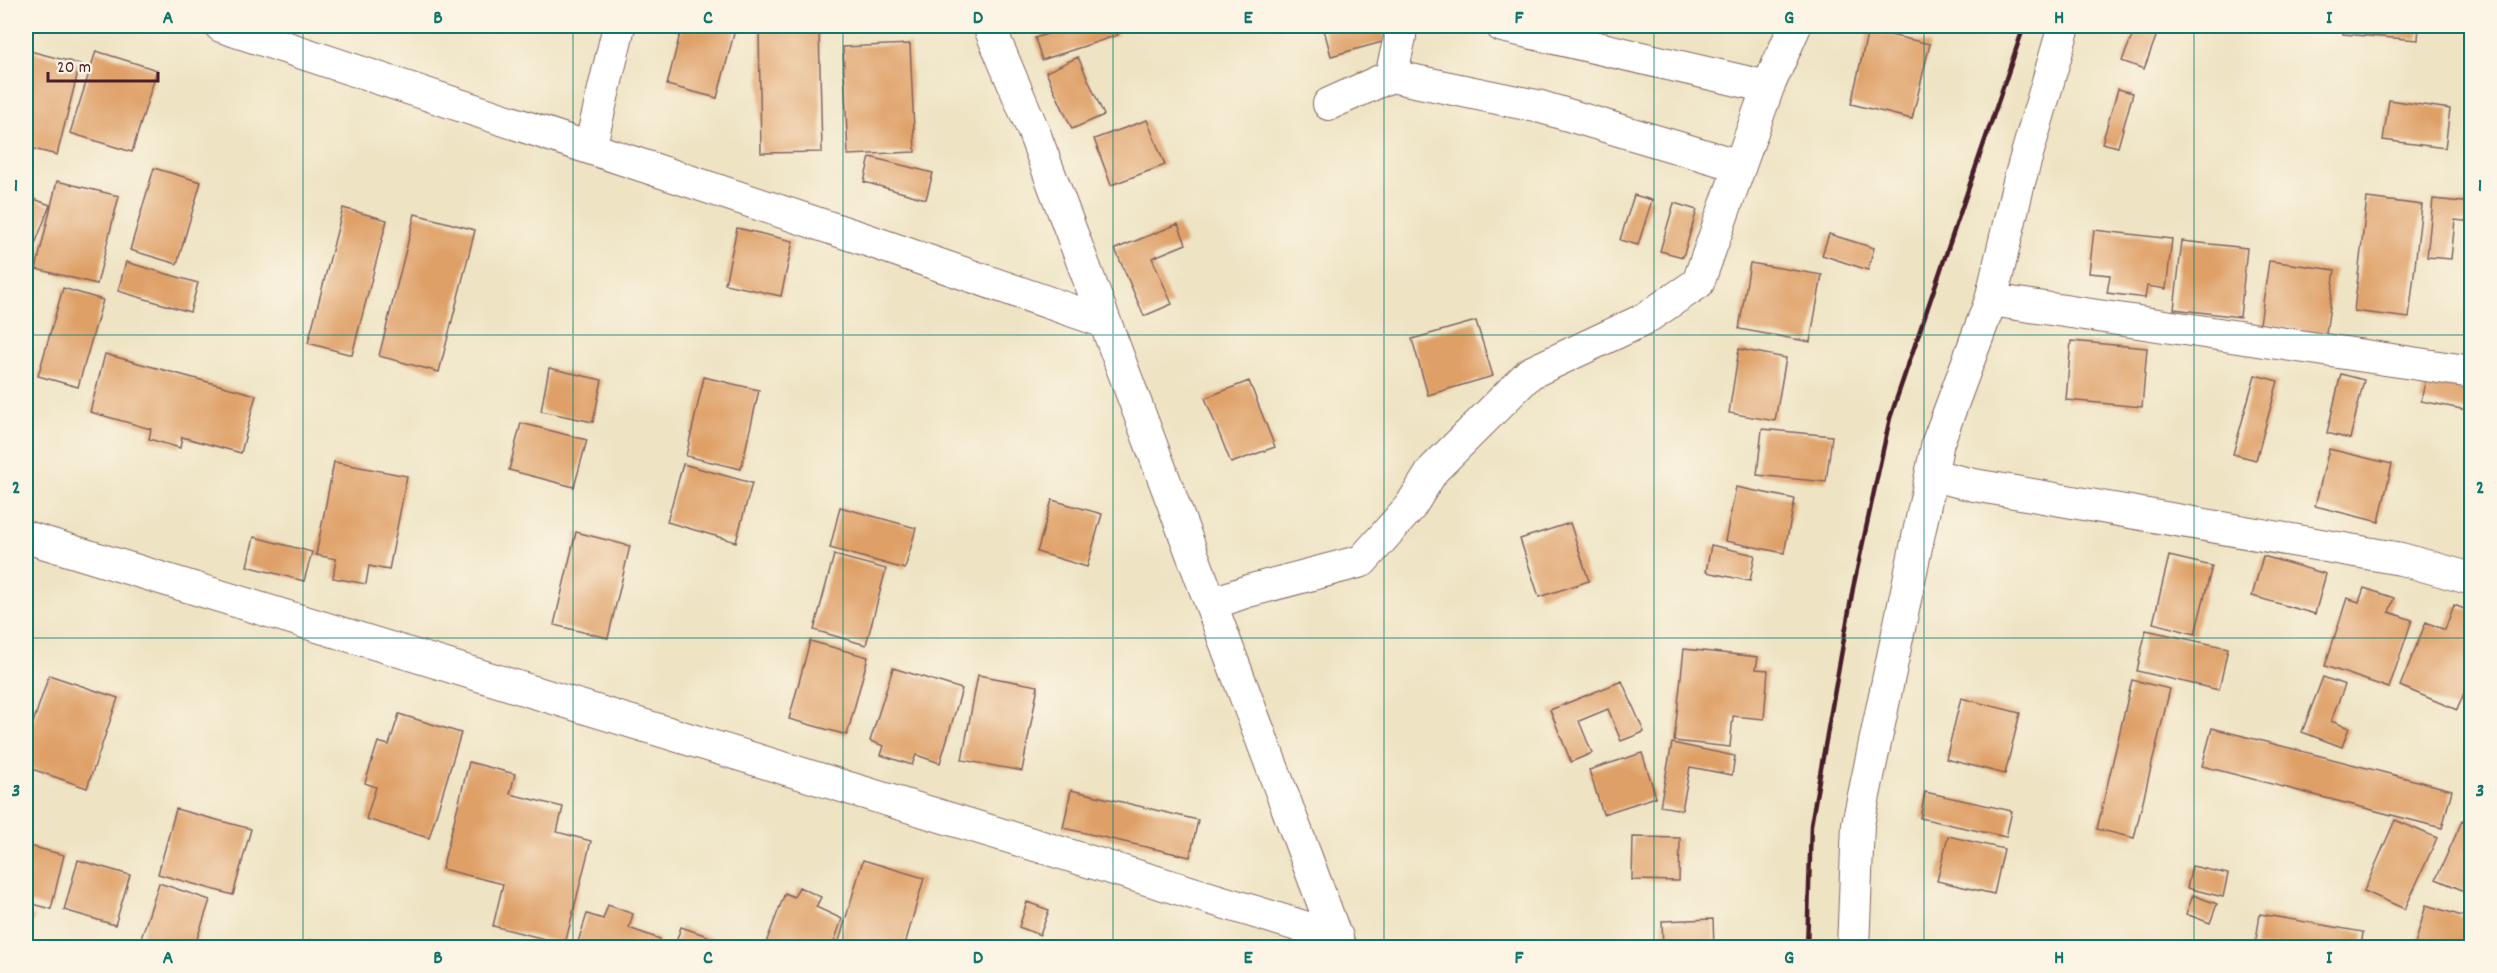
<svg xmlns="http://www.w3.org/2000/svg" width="2497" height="973" font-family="Dekko,sans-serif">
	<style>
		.building { fill: #dfa068 }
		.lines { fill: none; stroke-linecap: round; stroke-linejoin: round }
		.street-casing { stroke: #836460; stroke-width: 34 }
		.street { stroke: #fff; stroke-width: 32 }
		.rail { stroke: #4a1f2b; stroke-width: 4.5 }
		.grid { fill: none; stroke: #0f766e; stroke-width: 1.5; stroke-opacity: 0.55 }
		.neatline { fill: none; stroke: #0f766e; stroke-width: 2 }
		.grid-label { font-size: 20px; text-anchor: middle; font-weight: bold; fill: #0f766e }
	</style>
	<rect width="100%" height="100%" fill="#fcf5e5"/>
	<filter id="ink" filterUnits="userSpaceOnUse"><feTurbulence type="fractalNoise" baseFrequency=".0167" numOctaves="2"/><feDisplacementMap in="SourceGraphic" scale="12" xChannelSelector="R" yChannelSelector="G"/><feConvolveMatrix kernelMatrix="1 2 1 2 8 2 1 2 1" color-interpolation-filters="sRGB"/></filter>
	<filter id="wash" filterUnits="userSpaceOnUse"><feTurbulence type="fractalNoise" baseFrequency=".008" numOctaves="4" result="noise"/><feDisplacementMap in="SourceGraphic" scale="24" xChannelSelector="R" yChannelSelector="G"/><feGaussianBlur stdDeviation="1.35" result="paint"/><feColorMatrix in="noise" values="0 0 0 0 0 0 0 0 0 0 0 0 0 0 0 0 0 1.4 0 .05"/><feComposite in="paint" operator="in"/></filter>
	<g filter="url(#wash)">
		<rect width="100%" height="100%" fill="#eee3c3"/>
		<g id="blocks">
			<path class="building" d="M682 26H736L717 98 667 85Z
				M1071 26H1115L1118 35 1042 60 1035 38Z
				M1323 26H1382L1386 41 1331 56Z
				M2136 26H2160L2144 69 2122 61Z
				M2344 26H2419L2418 40 2343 34Z
				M819 27 822 152 761 153 759 29Z
				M1868 30 1930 44 1912 119 1851 104Z
				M910 44 915 152 848 155 843 47Z
				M26 50 80 64 57 155 26 147Z
				M96 51 157 70 132 152 70 133Z
				M1078 57 1104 115 1072 129 1046 72Z
				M2118 89 2133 93 2118 147 2102 143Z
				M2389 100 2450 109 2445 148 2383 140Z
				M1147 120 1165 165 1111 185 1094 139Z
				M870 157 933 173 926 199 864 182Z
				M154 168 201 182 177 264 130 250Z
				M57 181 119 196 97 284 36 269Z
				M1634 195 1652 200 1638 245 1620 240Z
				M26 196 50 205 28 263 26 262Z
				M2367 198 2422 205 2409 318 2354 311Z
				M2433 199 2472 203V222L2455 220 2451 259 2427 257Z
				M1674 203 1697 210 1683 257 1660 251Z
				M343 208 387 220 352 355 308 343Z
				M415 214 475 230 439 372 379 356Z
				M1178 224 1186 244 1152 258 1172 304 1144 316 1115 249Z
				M737 228 793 241 781 296 725 284Z
				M2094 230 2172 239 2166 289 2147 286 2145 298 2107 293 2110 275 2089 273Z
				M1829 234 1874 248 1868 270 1822 255Z
				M2182 241 2247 248 2240 317 2174 309Z
				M2269 261 2335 270 2326 334 2260 324Z
				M126 262 198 283 190 312 118 291Z
				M1750 263 1822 275 1810 342 1739 329Z
				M63 288 103 300 78 387 38 376Z
				M1476 321 1493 376 1428 395 1412 339Z
				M2071 341 2147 348 2142 407 2066 400Z
				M1739 349 1786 358 1775 421 1729 413Z
				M105 354 256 395 241 453 182 437 180 448 149 439 151 429 90 412Z
				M549 368 602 380 593 422 541 411Z
				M2341 374 2364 380 2350 439 2327 433Z
				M2255 375 2278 381 2256 460 2233 454Z
				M704 377 759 390 741 469 686 456Z
				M2426 378 2472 386V411L2421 401Z
				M1249 381 1275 447 1231 463 1205 398Z
				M521 423 587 440 574 487 509 470Z
				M1762 429 1832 436 1826 482 1757 475Z
				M2329 449 2392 464 2379 522 2315 506Z
				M334 462 407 476 389 570 369 566 366 584 333 578 336 559 316 555Z
				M683 464 752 483 736 542 667 522Z
				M1736 487 1795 499 1784 553 1725 541Z
				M1052 500 1102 514 1087 567 1037 552Z
				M840 507 916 528 905 569 830 548Z
				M1570 523 1589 581 1539 597 1520 539Z
				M576 532 630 546 608 638 554 625Z
				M254 537 312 552 304 581 247 566Z
				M1711 545 1755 555 1750 581 1706 572Z
				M834 555 886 569 866 645 814 630Z
				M2169 556 2212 566 2195 634 2153 623Z
				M2263 556 2326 574 2315 614 2252 596Z
				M2364 588 2394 598 2389 612 2412 620 2389 688 2325 666 2347 598 2359 602Z
				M2454 605 2472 612V674L2457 710 2400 686 2426 622 2445 630Z
				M2146 630 2228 648 2219 690 2137 671Z
				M810 641 868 657 847 735 789 719Z
				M1684 649 1758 657 1756 669 1768 670 1764 719 1733 716 1730 747 1674 741Z
				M893 668 962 689 940 763 916 755 912 765 881 755 884 746 870 741Z
				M49 675 118 698 87 788 26 767V744Z
				M978 675 1038 686 1022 771 962 760Z
				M2323 677 2345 685 2331 721 2349 728 2342 747 2302 732Z
				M2132 680 2170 689 2134 838 2097 829Z
				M1622 681 1644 732 1621 741 1608 709 1579 721 1592 753 1571 762 1550 710Z
				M1961 698 2020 713 2005 774 1946 759Z
				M399 714 461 733 429 838 366 819 376 787 365 783 378 742 389 745Z
				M2212 728 2452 790 2442 828 2202 766Z
				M1672 743 1735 756 1732 775 1690 767 1682 810 1660 806Z
				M1642 753 1656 797 1603 814 1589 770Z
				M469 762 515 774 510 794 563 807 557 832 591 841 565 944 493 926 503 884 442 869Z
				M1071 790 1198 820 1190 857 1063 828Z
				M1925 792 2012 811 2006 837 1920 818Z
				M176 809 251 829 233 895 158 874Z
				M2395 820 2437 838 2405 909 2364 891Z
				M2462 821 2472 825V894L2436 879Z
				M1948 836 2004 849 1994 894 1937 881Z
				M1633 837 1680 838 1679 881 1632 880Z
				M26 845 64 855 51 909 26 902Z
				M78 860 130 875 115 925 64 910Z
				M863 860 924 878 904 948H837Z
				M2192 866 2228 874 2223 897 2187 888Z
				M159 883 210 900 194 948H138Z
				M799 887 821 897 816 907 842 919 832 948H764L785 893 794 897Z
				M2193 895 2217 904 2210 923 2186 914Z
				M1027 902 1049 910 1040 935 1019 927Z
				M608 905 633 914 629 928 660 939 657 948H576L587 914 603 919Z
				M2426 905 2472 919 2470 948H2414Z
				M26 913 35 916 26 944Z
				M2260 914 2363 932 2361 948 2255 947Z
				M1713 919 1714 948H1663L1662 921Z
				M681 927 719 940 716 948H674Z
				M309 940 333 947V948H307Z"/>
		</g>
	</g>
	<g filter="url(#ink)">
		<use href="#blocks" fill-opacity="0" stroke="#836460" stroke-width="1.5"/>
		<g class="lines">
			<g class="street-casing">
				<path id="street" d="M221 26 867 240 1105 322
					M989 26 1033 130 1340 948
					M1502 26 1768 87 1795 26
					M1391 76 1541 107 1740 166
					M1329 104 1391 76 1400 37 1399 26
					M590 148 619 26
					M1991 300 2472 372
					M1931 475 1974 485 2401 559 2472 579
					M26 537 1337 937
					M1211 604 1248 591 1362 561 1410 507 1433 470 1530 373 1643 320 1698 283 1768 87
					M1853 948 1858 824 1938 442 1991 300 2019 182 2064 26"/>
			</g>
			<use href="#street" class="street"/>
			<path class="rail" d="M1807 948 1811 825 1853 588 1890 418 2024 26"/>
		</g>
	</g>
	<path class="grid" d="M303 26V948M573 26V948M843 26V948M1113 26V948M1384 26V948M1654 26V948M1924 26V948M2194 26V948M26 335H2472M26 638H2472"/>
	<rect width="2497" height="973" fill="none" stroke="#fcf5e5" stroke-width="66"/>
	<path d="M48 72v9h110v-9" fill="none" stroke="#4a1f2b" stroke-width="3"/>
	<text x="57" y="72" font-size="18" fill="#4a1f2b" stroke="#fcf5e5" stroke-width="4.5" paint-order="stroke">20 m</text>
	<rect x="33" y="33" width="2431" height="907" class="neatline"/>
	<g class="grid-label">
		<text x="168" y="23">A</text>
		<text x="438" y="23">B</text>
		<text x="708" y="23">C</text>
		<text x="978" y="23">D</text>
		<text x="1248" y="23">E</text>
		<text x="1519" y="23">F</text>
		<text x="1789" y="23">G</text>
		<text x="2059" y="23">H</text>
		<text x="2329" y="23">I</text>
		<text x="16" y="191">1</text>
		<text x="2480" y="191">1</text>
		<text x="16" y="493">2</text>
		<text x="2480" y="493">2</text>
		<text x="16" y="796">3</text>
		<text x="2480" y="796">3</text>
		<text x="168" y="963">A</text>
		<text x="438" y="963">B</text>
		<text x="708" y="963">C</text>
		<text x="978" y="963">D</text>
		<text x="1248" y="963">E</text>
		<text x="1519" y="963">F</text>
		<text x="1789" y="963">G</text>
		<text x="2059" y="963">H</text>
		<text x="2329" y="963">I</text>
	</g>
</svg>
